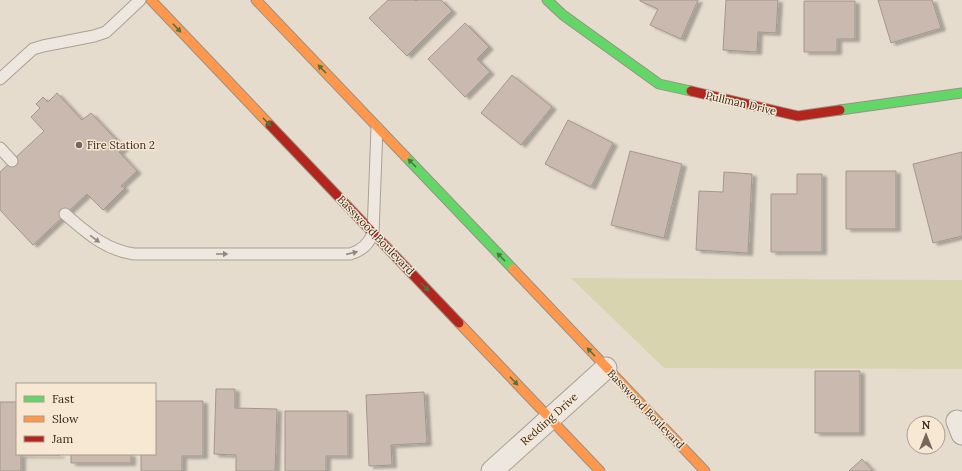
<svg xmlns="http://www.w3.org/2000/svg" width="962" height="471" font-family="Lora,serif">
	<style>
		.green { fill: #d8d4b0 }
		.building { fill: #c9b9ae; stroke: #a5978d; filter: url(#shadow) }
		.lines { fill: none; stroke-linecap: round; stroke-linejoin: round }
		.lane-casing { stroke: #aaa196; stroke-width: 13 }
		.street-casing { stroke: #aaa196; stroke-width: 23 }
		.fast-casing { stroke: #9a9086; stroke-width: 11 }
		.slow-casing { stroke: #9a9086; stroke-width: 11 }
		.jam-casing { stroke: #9a9086; stroke-width: 11 }
		.lane { stroke: #ede7df; stroke-width: 11 }
		.street { stroke: #ede7df; stroke-width: 21 }
		.fast { stroke: #63d668; stroke-width: 9 }
		.slow { stroke: #ff974d; stroke-width: 9 }
		.jam { stroke: #b3261e; stroke-width: 9 }
		.oneway { fill: #4c763f }
		.oneway2 { fill: #93887e }
		.poi-dot { fill: #75675c; stroke: #f6e8d3; stroke-width: 1.5 }
		.labels { text-anchor: middle; dominant-baseline: central; stroke-width: 3; stroke-linejoin: round; paint-order: stroke }
		.street-label { font-size: 11px; fill: #39281e; stroke: #f6e8d3 }
		.poi-label { font-size: 11px; fill: #39281e; stroke: #f6e8d3; text-anchor: start }
	</style>
	<defs>
		<filter id="shadow"><feDropShadow dx="4.5" dy="2.5" stdDeviation="1" flood-color="#0004"/></filter>
	</defs>
	<rect width="100%" height="100%" fill="#e5dcce"/>
	<path class="green" d="M571 278 962 280V369L664 368Z"/>
	<path class="building" d="M388 0H415L416 1 417 0H441L452 11 407 56 369 18Z
		M640 0H698L681 39 650 25 658 9 640 1Z
		M726 0H778L776 33 758 32 757 52 723 50Z
		M878 0H932L941 28 891 43Z
		M804 1H855V39H837V52H804Z
		M465 23 489 47 477 59 490 72 465 97 428 59Z
		M512 75 552 107 521 145 481 113Z
		M57 93 82 120 91 113 124 148 119 152 137 171 121 186 125 188 103 210 87 194 33 245 0 210V172L44 131 31 117 40 108 36 104 43 97 48 102Z
		M568 120 613 143 591 187 545 164Z
		M630 151 682 164 664 238 611 225Z
		M962 152V236L933 243 913 164Z
		M846 171H896V229H846Z
		M724 172 752 174 748 253 696 250 699 191 723 192Z
		M797 174H822V252H771V194H797Z
		M815 371H860V433H815Z
		M216 389H235V408L277 409 275 471H236V455L214 454Z
		M424 392 427 443 391 445 392 465 369 466 366 395Z
		M155 401H203V456H182V471H141V454H155Z
		M0 402H17V454L60 455H21V471H0Z
		M285 411H348V456H326V471H285Z
		M71 454H131V463H71Z
		M862 459 873 471H849Z"/>
	<g class="lines">
		<g class="lane-casing">
			<path id="lane" d="M0 79 33 49 43 46 94 36 106 32 140 0
				M0 148 12 161
				M65 214C86 232 105 250 134 254H350C361 251 369 244 373 233L377 128"/>
		</g>
		<g class="street-casing">
			<path id="street" d="M957 421 962 434
				M492 471 606 368"/>
		</g>
		<g class="fast-casing">
			<path id="fast" d="M547 0 563 15 659 84 691 91
				M840 110 962 93
				M405 156 513 269"/>
		</g>
		<g class="slow-casing">
			<path id="slow" d="M151 0 270 125
				M256 0 405 156
				M513 269 705 471
				M459 323 600 471"/>
		</g>
		<g class="jam-casing">
			<path id="jam" d="M691 91 798 116 840 110
				M270 125 459 323"/>
		</g>
		<use href="#lane" class="lane"/>
		<use href="#street" class="street"/>
		<use href="#fast" class="fast"/>
		<use href="#slow" class="slow"/>
		<use href="#jam" class="jam"/>
	</g>
	<defs><path id="oneway-solid" d="M-6-.8H1V-3.2L6.5 0L1 3.2V.8H-6Z"/></defs>
	<g class="oneway">
		<use href="#oneway-solid" transform="translate(177 28) rotate(46)"/>
		<use href="#oneway-solid" transform="translate(322 69) rotate(-134)"/>
		<use href="#oneway-solid" transform="translate(267 122) rotate(46)"/>
		<use href="#oneway-solid" transform="translate(412 163) rotate(-134)"/>
		<use href="#oneway-solid" transform="translate(501 257) rotate(-134)"/>
		<use href="#oneway-solid" transform="translate(425 287) rotate(46)"/>
		<use href="#oneway-solid" transform="translate(591 352) rotate(-134)"/>
		<use href="#oneway-solid" transform="translate(514 381) rotate(46)"/>
	</g>
	<g class="oneway2">
		<use href="#oneway-solid" transform="translate(95 239) rotate(36)"/>
		<use href="#oneway-solid" transform="translate(352 253) rotate(-13)"/>
		<use href="#oneway-solid" transform="translate(222 254)"/>
	</g>
	<circle class="poi-dot" cx="79" cy="145" r="4"/>
	<g class="labels">
		<g class="street-label">
			<text transform="translate(741 103) rotate(13)">Pullman Drive</text>
			<text transform="translate(376 235) rotate(46)">Basswood Boulevard</text>
			<text transform="translate(646 409) rotate(46)">Basswood Boulevard</text>
			<text transform="translate(549 419) rotate(-42)">Redding Drive</text>
		</g>
		<g class="poi-label">
			<text x="87" y="145">Fire Station 2</text>
		</g>
	</g>
	<rect x="16" y="383" width="140" height="72" fill="#f6e8d3" stroke="#aa9b8b"/>
	<rect x="24" y="396" width="20" height="6" fill="#63d668" stroke="#aa9b8b"/>
	<text x="52" y="403" font-size="12" fill="#39281e">Fast</text>
	<rect x="24" y="416" width="20" height="6" fill="#ff974d" stroke="#aa9b8b"/>
	<text x="52" y="423" font-size="12" fill="#39281e">Slow</text>
	<rect x="24" y="436" width="20" height="6" fill="#b3261e" stroke="#aa9b8b"/>
	<text x="52" y="443" font-size="12" fill="#39281e">Jam</text>
	<g transform="translate(926 435)"><circle r="19" fill="#f6e8d3" stroke="#aa9b8b"/>
	<path d="M0-3L7 15L0 10L-7 15Z" fill="#75675c"/>
	<text y="-6" font-size="11" font-weight="bold" text-anchor="middle" fill="#39281e">N</text>
	</g>
</svg>
